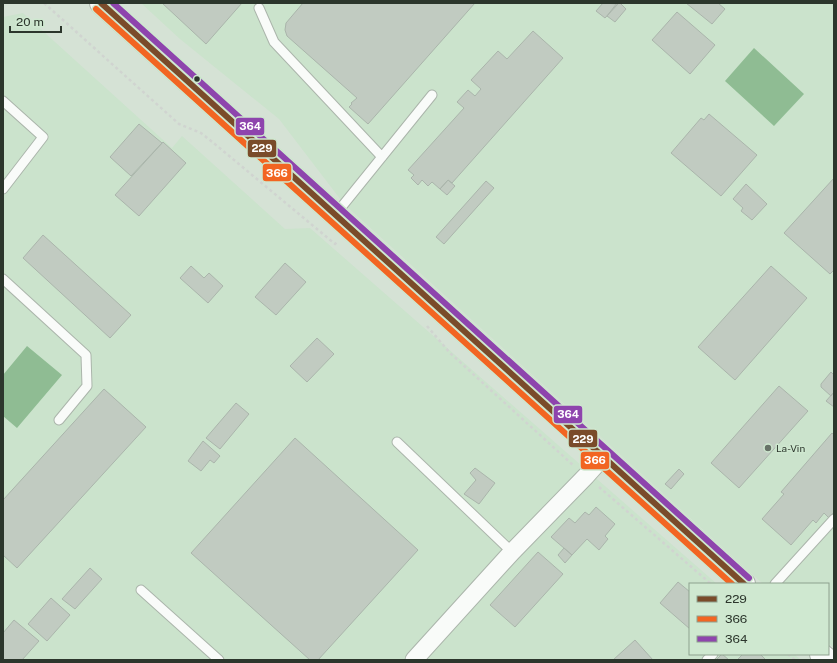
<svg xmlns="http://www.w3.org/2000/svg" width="837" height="663" font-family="'Public Sans',sans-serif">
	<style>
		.built { fill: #cbe3cc }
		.water { fill: #8fbc93 }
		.building { fill: #c1cbc1; stroke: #aab5ab }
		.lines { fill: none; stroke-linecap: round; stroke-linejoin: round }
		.service-casing { stroke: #abb5ab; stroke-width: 11 }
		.minor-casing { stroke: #abb5ab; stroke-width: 19 }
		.secondary-casing { stroke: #abb5ab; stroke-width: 24 }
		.path { stroke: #d0d4d0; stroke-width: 2.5; stroke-dasharray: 3 3; stroke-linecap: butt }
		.service { stroke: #f9fbf9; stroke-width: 9 }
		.minor { stroke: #f9fbf9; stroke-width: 17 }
		.secondary { stroke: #f9fbf9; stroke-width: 22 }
		.bus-1-casing { stroke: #cfe8d0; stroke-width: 9 }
		.bus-2-casing { stroke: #cfe8d0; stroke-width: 9 }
		.bus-3-casing { stroke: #cfe8d0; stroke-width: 9 }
		.bus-1 { stroke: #7a4b2a; stroke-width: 6 }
		.bus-2 { stroke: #f26522; stroke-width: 6 }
		.bus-3 { stroke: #8e44ad; stroke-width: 6 }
		.bus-dot { fill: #2c362c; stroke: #cfe8d0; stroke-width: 1.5 }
		.poi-dot { fill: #677267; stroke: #cfe8d0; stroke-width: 1.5 }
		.labels { text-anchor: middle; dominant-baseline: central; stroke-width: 3; stroke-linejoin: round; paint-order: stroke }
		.poi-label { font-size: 10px; fill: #2c362c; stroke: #cfe8d0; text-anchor: start }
		.line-badge { stroke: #cfe8d0; stroke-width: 1.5 }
		.badge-label { font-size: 11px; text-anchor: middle; font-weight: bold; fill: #fff }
	</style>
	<rect width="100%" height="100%" fill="#d5e2d5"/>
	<path class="built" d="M141 3H834V648L828 643V584H763L344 204 279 119 180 39Z
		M23 13 172 148 182 136 285 229 310 228 717 584H690V654H794L801 660H3V17Z"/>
	<path class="water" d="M754 48 804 94 774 126 725 81Z
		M27 346 62 375 17 428 3 416V375Z"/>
	<path class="building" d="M162 3H242L206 44Z
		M303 3H475L368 124 349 107 352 104 351 103 357 98 287 36 285 30 286 23Z
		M603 3 618 4 605 18 596 11Z
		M617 3H620L626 9 615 22 607 16Z
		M686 3H718L725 9 712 24Z
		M677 12 715 45 690 74 652 40Z
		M533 31 563 58 452 183 448 180 440 189 432 182 428 186 422 180 418 185 411 178 414 175 408 170 464 108 457 102 468 90 475 96 481 89 471 80 498 51 507 59Z
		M709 114 757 155 721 196 671 153 701 118 704 120Z
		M139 124 162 143 131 176 110 157Z
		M163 142 186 163 139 216 115 195Z
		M834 178V270L830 274 784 233Z
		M448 180 455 186 447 195 440 189Z
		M486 181 494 188 444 244 436 237Z
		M746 184 767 204 752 220 741 211 743 208 733 199Z
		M43 235 131 315 110 338 23 258Z
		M285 263 306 282 276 315 255 297Z
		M191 266 204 278 209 273 223 286 208 303 180 278Z
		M771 266 807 298 735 380 698 347Z
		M317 338 334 354 307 382 290 366Z
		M831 372 834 375V392L831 396 821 387V384Z
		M779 386 808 411 739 488 711 463Z
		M104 389 146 427 17 568 3 555V500Z
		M834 392V407L826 401Z
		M236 403 249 414 220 449 206 438Z
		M832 433 834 435V512L829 518 824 513 816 523 813 520 791 545 762 519 784 494 781 492Z
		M295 438 418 550 318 660H310L191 553Z
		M203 441 220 456 214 463 210 460 201 471 188 461Z
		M475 468 495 483 479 504 464 494 476 480 470 473Z
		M679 469 684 474 671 489 665 484Z
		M596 507 615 524 605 536 608 539 599 550 587 539 572 555 551 537 569 518 575 523 585 512 589 515Z
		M564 548 572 555 565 563 558 555Z
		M538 552 563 574 515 627 490 605Z
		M90 568 102 579 75 609 62 599Z
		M678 582 690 592V629L660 603Z
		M51 598 70 615 47 641 28 624Z
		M14 620 39 641 22 660H3V633Z
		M635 640 653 660H613Z
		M722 654 729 660H716Z
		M743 654H760L766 660H737Z"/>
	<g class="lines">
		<g class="service-casing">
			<path id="service" d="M259 8 274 42 382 157
				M3 101 43 137 3 189
				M335 215 432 95
				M3 279 86 355 87 386 59 420
				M397 442 512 552
				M775 584 834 519
				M141 590 219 660
				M707 660 713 654"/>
		</g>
		<g class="minor-casing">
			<path id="minor" d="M414 660 512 552 586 476 603 457"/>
		</g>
		<g class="secondary-casing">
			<path id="secondary" d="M101 3 744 584
				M821 654 828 660"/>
		</g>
		<path class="path" d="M44 3 179 124 201 133 216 145 335 244 337 242
			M427 326 450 353 574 466
			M599 487 711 584
			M788 654 795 660"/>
		<use href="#service" class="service"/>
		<use href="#minor" class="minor"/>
		<use href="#secondary" class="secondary"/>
		<g class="bus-1-casing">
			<path id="bus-1" d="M101 3 744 584"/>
		</g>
		<g class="bus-2-casing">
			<path id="bus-2" d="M96 9 732 584"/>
		</g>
		<g class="bus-3-casing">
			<path id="bus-3" d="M113 3 749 578"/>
		</g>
		<use href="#bus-1" class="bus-1"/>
		<use href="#bus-2" class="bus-2"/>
		<use href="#bus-3" class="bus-3"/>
	</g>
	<circle class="bus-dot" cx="197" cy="79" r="3.5"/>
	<circle class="poi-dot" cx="768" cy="448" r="4"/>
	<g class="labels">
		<g class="poi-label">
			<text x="776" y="448">La-Vin</text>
		</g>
	</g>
	<g class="line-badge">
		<rect x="235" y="117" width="30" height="19" rx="4" fill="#8e44ad"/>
		<rect x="247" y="139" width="30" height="19" rx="4" fill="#7a4b2a"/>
		<rect x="262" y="163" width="30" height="19" rx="4" fill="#f26522"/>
		<rect x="553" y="405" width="30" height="19" rx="4" fill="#8e44ad"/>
		<rect x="568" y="429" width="30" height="19" rx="4" fill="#7a4b2a"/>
		<rect x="580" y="451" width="30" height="19" rx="4" fill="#f26522"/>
	</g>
	<g class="badge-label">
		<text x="250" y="130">364</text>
		<text x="262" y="152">229</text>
		<text x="277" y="177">366</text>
		<text x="568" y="418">364</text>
		<text x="583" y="443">229</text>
		<text x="595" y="464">366</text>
	</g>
	<rect width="837" height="663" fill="none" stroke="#2c362c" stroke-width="8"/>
	<rect x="689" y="583" width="140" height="72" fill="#cfe8d0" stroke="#8ea18e"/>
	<rect x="697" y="596" width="20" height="6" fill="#7a4b2a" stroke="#8ea18e"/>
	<text x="725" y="603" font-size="12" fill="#2c362c">229</text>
	<rect x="697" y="616" width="20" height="6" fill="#f26522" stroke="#8ea18e"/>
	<text x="725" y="623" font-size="12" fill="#2c362c">366</text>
	<rect x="697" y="636" width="20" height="6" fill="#8e44ad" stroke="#8ea18e"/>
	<text x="725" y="643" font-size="12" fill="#2c362c">364</text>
	<path d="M10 26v6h51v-6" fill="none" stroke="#2c362c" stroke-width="2"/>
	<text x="16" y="26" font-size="12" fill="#2c362c" stroke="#cfe8d0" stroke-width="3" paint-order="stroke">20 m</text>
</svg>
